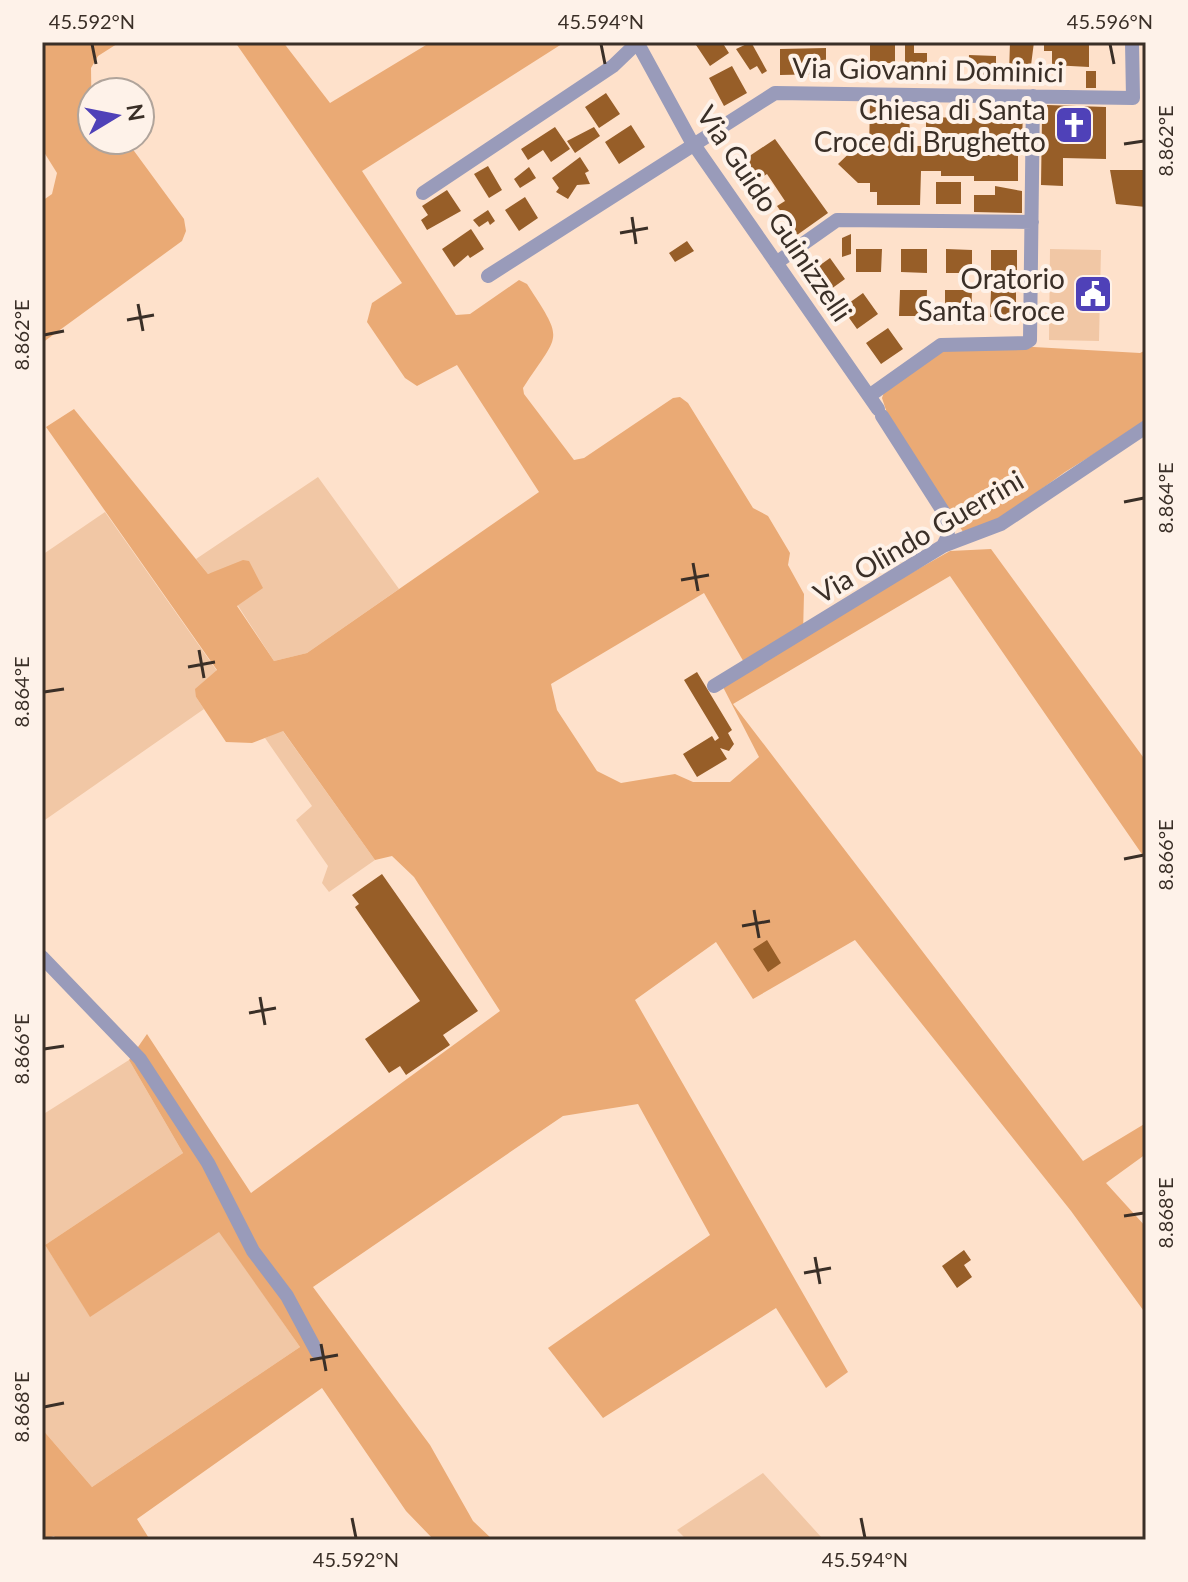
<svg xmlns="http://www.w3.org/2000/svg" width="1188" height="1582" font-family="Lato,sans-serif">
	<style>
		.green { fill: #f1c7a5 }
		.forest { fill: #eaaa75; fill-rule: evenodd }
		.building { fill: #975e28 }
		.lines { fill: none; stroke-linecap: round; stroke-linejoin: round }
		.street { stroke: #999bba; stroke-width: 14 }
		.ticks { fill: none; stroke: #3a2f27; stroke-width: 3 }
		.labels { text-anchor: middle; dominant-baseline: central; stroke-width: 8; stroke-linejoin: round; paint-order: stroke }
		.street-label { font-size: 28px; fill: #3a2f27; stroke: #fef2e9 }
		.poi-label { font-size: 28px; fill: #3a2f27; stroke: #fef2e9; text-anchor: end }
		.neatline { fill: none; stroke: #3a2f27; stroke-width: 3 }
		.ticks-label { font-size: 20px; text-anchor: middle; fill: #3a2f27 }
	</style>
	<rect width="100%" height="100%" fill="#fee1cb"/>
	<path class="green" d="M1050 249 1101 250 1099 341 1049 340Z
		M318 477 399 589 307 653 274 661 216 572 208 574 196 559Z
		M105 512 217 671 196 697 204 709 42 822V555Z
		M282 730 375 860 329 892 322 883 328 866 296 820 312 806 265 738Z
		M129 1060 183 1153 45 1245 90 1316 219 1231 300 1347 92 1487 42 1429V1115Z
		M763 1473 822 1538 687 1540 677 1530Z"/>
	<path class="forest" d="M42 42H120L98 56 91 68 92 140H126L184 219 186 231 182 241 42 343V201L52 194 57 173 42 149Z
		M235 42H283L330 103 431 42H565L362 171 456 315 470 314 519 280 527 284C565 343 560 331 523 388L524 394 574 460 584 458 673 398 680 397 688 403 753 508 768 516 790 553 788 565 804 594 803 634 950 551 991 549 1146 761V860L950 576 733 704 1083 1161 1146 1123V1154L1106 1183 1146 1227V1314L1071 1211 855 940 753 999 716 942 635 1000 848 1372 826 1388 776 1308 603 1418 548 1348 710 1235 638 1104 563 1116 313 1287 430 1445 473 1521 493 1540H434L406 1511 322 1388 137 1519 150 1540H57L54 1536 42 1540V1429L92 1487 300 1347 219 1232 90 1317 45 1245 183 1153 129 1060 147 1034 251 1193 500 1011 414 877 392 856 375 860 283 731 252 743 226 742 196 697 195 689 217 670 46 427 74 409 208 574 243 560 249 561 263 588 237 606 274 661 307 653 539 492 457 365 417 386 405 378 367 322 372 303 402 283ZM704 593 749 671 723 687 759 757 730 782H693L675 774 621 783 597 771 557 710 551 684Z
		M964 343 1140 353 1146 350V422L1065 472 989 527 965 535 887 413 882 398 885 389 950 346Z"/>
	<path class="building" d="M694 42H722L729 53 710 66Z
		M751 42 767 71 762 74 757 66 750 70 736 49Z
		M870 42H895V63H870Z
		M905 42H914V53H927V72H914V67H905Z
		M1010 42H1034L1030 73 1009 75Z
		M1044 42H1089V67L1052 65V51H1044Z
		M826 48V74L780 75V49Z
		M969 55 996 56V83L968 79Z
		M732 66 747 93 724 106 709 78Z
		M1086 71H1096V88H1086Z
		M606 93 620 114 599 128 585 107Z
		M870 103 908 104 911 146H1018V181H974V176H941V171H921L920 205H877V192H870V183H858L838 164 860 143 869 153Z
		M1047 105 1106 107V159L1063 158V186L1041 185 1042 117H1046Z
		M1012 113H1023L1022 139 926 140V117L1012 119Z
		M631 125 645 147 619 164 605 142Z
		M555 127 570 149 551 162 543 150 528 160 521 149Z
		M594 127 600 136 575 153 567 141Z
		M775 139 828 213 797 235 777 206 785 201 767 174 759 179 745 159Z
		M580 157 589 171 585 173 590 184 577 185 568 199 556 192 559 188 552 178Z
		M488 166 502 190 489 198 474 174Z
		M529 167 536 178 520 188 514 179Z
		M1110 170H1146V207L1116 204Z
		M936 182H961V204H936Z
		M995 186 1022 191V213L974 212V195H995Z
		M447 190 461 211 427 230 421 220 428 215 422 206Z
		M525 197 538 218 519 231 505 210Z
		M488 210 495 221 490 225 488 221 479 227 473 220Z
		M471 229 484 249 470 258 468 255 454 267 442 249Z
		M851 234V254L842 257V238Z
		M687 241 694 251 675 262 669 253Z
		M856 249H882L881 272H856Z
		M901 249H927V273L901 272Z
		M946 249 972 250V273H946Z
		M991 250H1017V274H991Z
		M830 258 845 279 824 294 809 273Z
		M900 290H927L926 316H899Z
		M945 290H972L971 317 945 316Z
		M991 291H1016V317H990Z
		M863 293 878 314 857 329 842 308Z
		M888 328 903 349 881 364 866 343Z
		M697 672 732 730 728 733 734 744 729 751 720 748 727 759 697 777 683 754 712 736 715 741 719 738 684 680Z
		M382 874 478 1011 443 1035 450 1045 406 1075 400 1066 389 1073 365 1039 420 1001 355 907 359 904 352 895Z
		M767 940 781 963 768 972 753 949Z
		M964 1250 971 1260 964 1265 972 1277 957 1288 942 1266Z"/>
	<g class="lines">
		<path class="street" d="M637 42 690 139 878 409
			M423 193 613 66 638 42
			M776 263 837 220 1032 222
			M488 276 775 93 1133 98 1132 42
			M869 396 941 345 1025 343 1030 340 1033 96
			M882 416 946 516 948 536 943 546
			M714 686 943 546 1001 524 1146 427
			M42 957 140 1059 208 1163 253 1251 287 1296 317 1352"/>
	</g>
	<path class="ticks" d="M92 44 96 64M601 44 605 64M1110 44 1114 64M1124 144 1144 141M632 217 636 244M620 233 648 228M138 304 143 331M127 320 154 315M44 335 64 331M1124 502 1144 498M693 563 698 591M681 580 709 575M199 650 204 678M188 667 215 662M44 692 64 689M1124 859 1144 855M754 910 759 938M742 926 770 921M260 997 265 1025M249 1013 276 1008M44 1049 64 1046M1124 1216 1144 1213M815 1257 820 1284M804 1273 831 1268M321 1344 326 1371M310 1360 338 1355M44 1407 64 1403M352 1518 356 1538M861 1518 865 1538"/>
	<defs>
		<g id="church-square" transform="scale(2)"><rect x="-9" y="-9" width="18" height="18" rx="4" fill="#4f41b8" stroke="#fef2e9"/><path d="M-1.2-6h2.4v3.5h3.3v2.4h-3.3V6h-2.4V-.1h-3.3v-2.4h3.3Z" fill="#fff"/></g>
		<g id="civic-square" transform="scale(2)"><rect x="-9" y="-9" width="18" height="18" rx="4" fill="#4f41b8" stroke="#fef2e9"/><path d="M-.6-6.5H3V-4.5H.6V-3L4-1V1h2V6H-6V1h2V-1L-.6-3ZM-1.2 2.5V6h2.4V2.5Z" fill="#fff"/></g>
	</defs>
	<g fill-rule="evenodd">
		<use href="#church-square" x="1074" y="125"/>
		<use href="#civic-square" x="1093" y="294"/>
	</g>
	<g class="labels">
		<g class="street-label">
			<text transform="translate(928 69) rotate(1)">Via Giovanni Dominici</text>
			<text transform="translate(775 213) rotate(56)">Via Guido Guinizzelli</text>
			<text transform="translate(918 536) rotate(-30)">Via Olindo Guerrini</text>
		</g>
		<g class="poi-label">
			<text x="1046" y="109">Chiesa di Santa<tspan x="1046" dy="32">Croce di Brughetto</tspan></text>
			<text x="1065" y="278">Oratorio<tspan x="1065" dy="32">Santa Croce</tspan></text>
		</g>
	</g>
	<rect width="1188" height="1582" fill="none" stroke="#fef2e9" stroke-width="88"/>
	<g transform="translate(116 116) rotate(80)"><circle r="38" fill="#fef2e9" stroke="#b0a49b" stroke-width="2"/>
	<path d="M0-6L14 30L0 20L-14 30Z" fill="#4f41b8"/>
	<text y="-12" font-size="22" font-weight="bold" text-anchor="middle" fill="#3a2f27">N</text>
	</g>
	<rect x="44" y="44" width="1100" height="1494" class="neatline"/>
	<g class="ticks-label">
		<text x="92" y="29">45.592°N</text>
		<text x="601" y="29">45.594°N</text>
		<text x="1110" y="29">45.596°N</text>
		<text transform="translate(1166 141) rotate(-90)" y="7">8.862°E</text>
		<text transform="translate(22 335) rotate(-90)" y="7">8.862°E</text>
		<text transform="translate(1166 498) rotate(-90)" y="7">8.864°E</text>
		<text transform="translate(22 692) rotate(-90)" y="7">8.864°E</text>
		<text transform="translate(1166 855) rotate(-90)" y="7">8.866°E</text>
		<text transform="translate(22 1049) rotate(-90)" y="7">8.866°E</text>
		<text transform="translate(1166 1213) rotate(-90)" y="7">8.868°E</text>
		<text transform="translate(22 1407) rotate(-90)" y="7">8.868°E</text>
		<text x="356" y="1567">45.592°N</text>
		<text x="865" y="1567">45.594°N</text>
	</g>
</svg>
